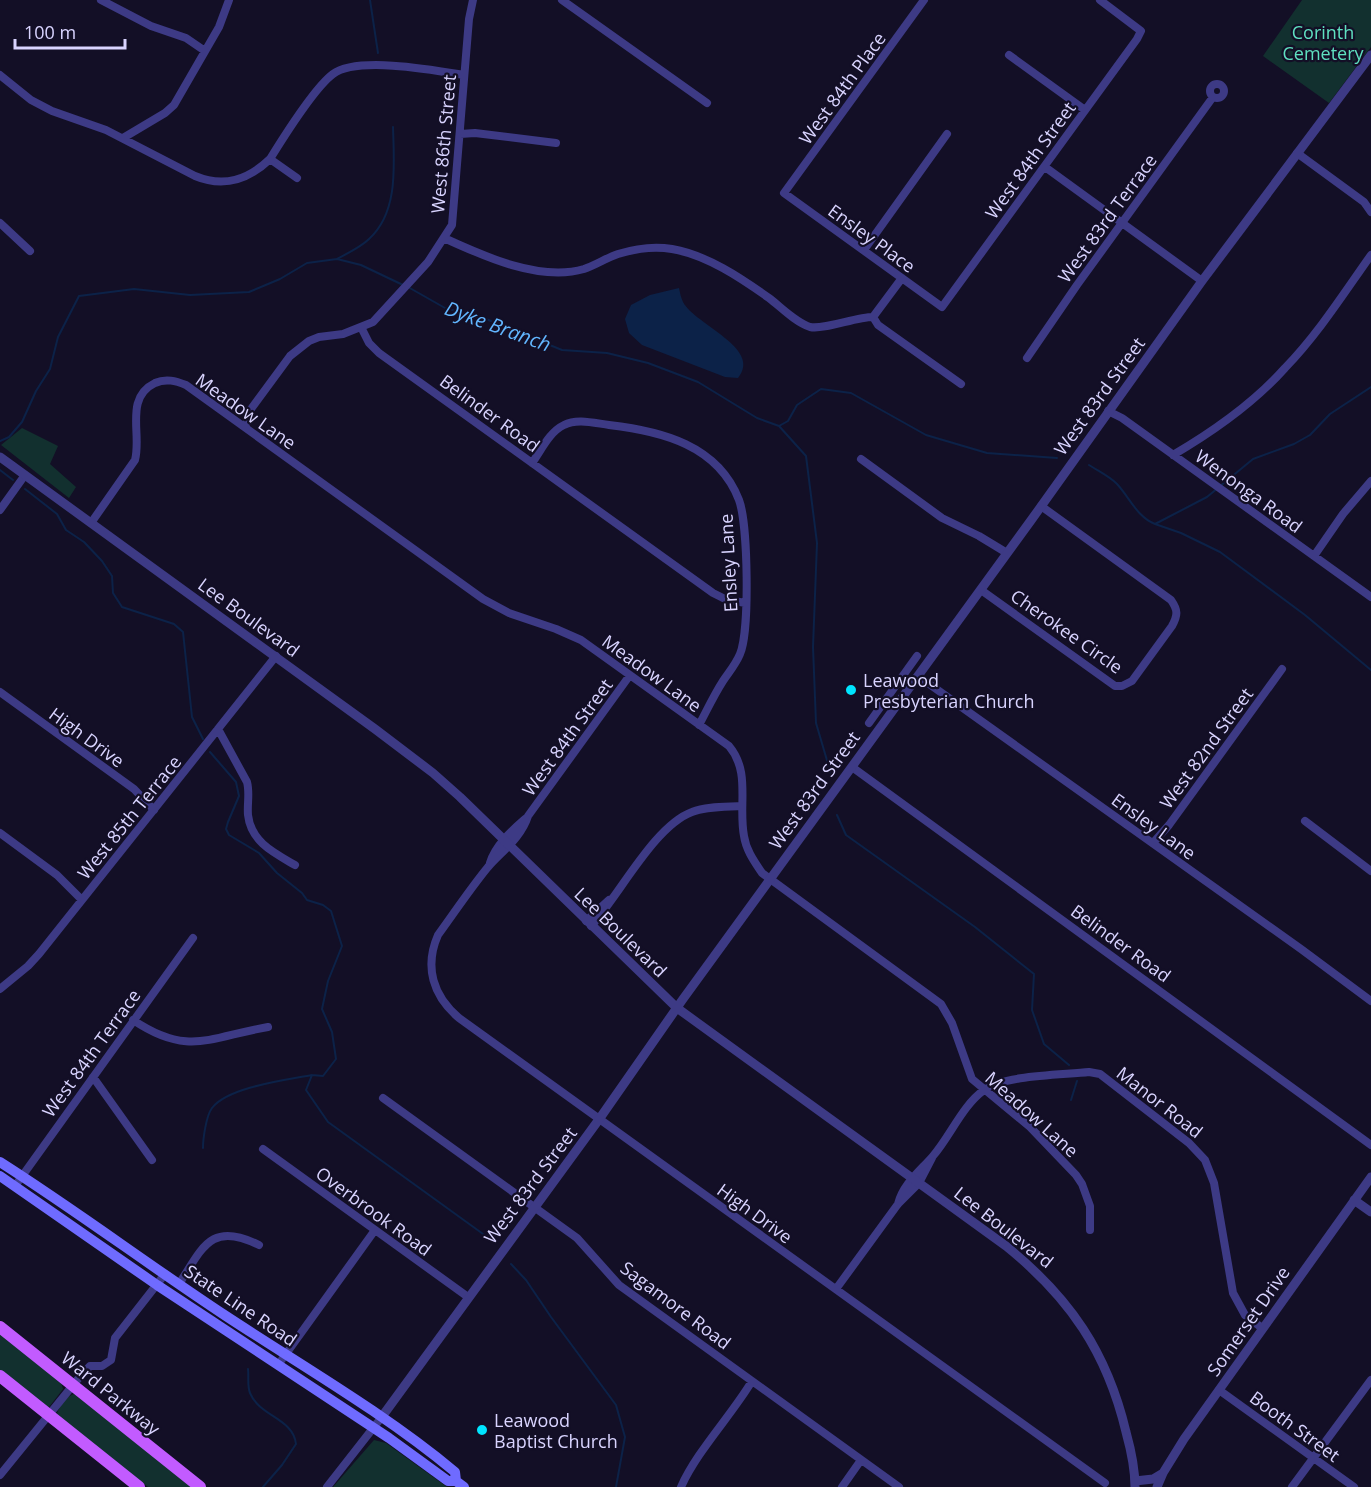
<svg xmlns="http://www.w3.org/2000/svg" width="1371" height="1487" font-family="'Open Sans',sans-serif">
	<style>
		.green { fill: #12302f }
		.water { fill: #0c2248 }
		.lines { fill: none; stroke-linecap: round; stroke-linejoin: round }
		.stream { stroke: #0c2248; stroke-width: 2 }
		.minor { stroke: #3d3a85; stroke-width: 8 }
		.tertiary { stroke: #3d3a85; stroke-width: 9 }
		.secondary { stroke: #6f6bff; stroke-width: 10 }
		.primary { stroke: #c25bff; stroke-width: 12 }
		.poi-dot { fill: #00e5ff; stroke: #130f26; stroke-width: 2 }
		.labels { text-anchor: middle; dominant-baseline: central; stroke-width: 4.5; stroke-linejoin: round; paint-order: stroke }
		.park-label { font-size: 18px; fill: #5fe0c0; stroke: #130f26 }
		.street-label { font-size: 18px; fill: #d9d4ff; stroke: #130f26 }
		.poi-label { font-size: 18px; fill: #d9d4ff; stroke: #130f26; text-anchor: start }
		.water-label { font-size: 20px; font-style: italic; fill: #62b6ff; stroke: #130f26 }
	</style>
	<rect width="100%" height="100%" fill="#130f26"/>
	<path class="green" d="M1302 0H1371V47L1329 103 1263 56Z
		M22 428 58 446 50 464 76 487 69 498 1 445Z
		M0 1333 61 1382 63 1389 49 1407 45 1406 0 1370Z
		M74 1394 194 1487H148L58 1416 57 1413C60 1406 67 1396 74 1394Z
		M374 1440 386 1443 447 1487H333Z"/>
	<path class="water" d="M679 288C680 293 681 298 683 302 695 325 763 348 738 378L725 377 642 345 629 333 625 319 631 305 650 295Z"/>
	<g class="lines">
		<path class="stream" d="M370 0 378 53
			M337 259C348 253 361 247 369 239 399 212 394 164 393 127
			M408 287 445 308 486 319 562 350 607 353 648 363 698 382 757 418 779 426 788 421 797 405 821 389 851 393 926 435 987 453 1057 458
			M779 426 806 456 817 543 813 647 816 723 831 774
			M0 441 9 437 22 422 36 391 50 369 58 337 79 296 134 289 190 295 249 292 280 279 307 263 337 259 361 265 403 285
			M1089 465C1098 471 1109 476 1117 484 1130 498 1137 517 1155 524L1207 497 1253 459 1294 444 1310 435 1330 414 1371 387
			M0 470 13 480
			M25 489 57 514 66 530 84 542 102 561 112 576 113 593 122 607 174 624 183 632 192 717 203 739
			M1155 524 1181 533 1220 552 1305 615 1371 670
			M210 752 236 782 239 796 228 822 226 829 229 835 259 853 277 873 302 893 307 900 323 905 331 911 342 946 328 981 322 1009 332 1032 336 1059 323 1076 312 1075 306 1090 328 1122 490 1239
			M837 815 846 835 975 927 1034 974 1032 1010 1044 1044 1069 1065
			M1071 1100 1077 1081
			M203 1148C203 1139 206 1116 212 1108 228 1087 286 1080 312 1075
			M511 1264 526 1280 551 1317 616 1405 625 1437 616 1487
			M248 1369C249 1377 247 1386 250 1393 260 1417 293 1418 296 1444L282 1465 263 1487"/>
		<path class="minor" d="M101 0 151 26 186 38 205 51
			M562 0 707 103
			M924 0 784 193 942 307 1137 39 1141 31 1100 0
			M1009 55 1085 110
			M0 75 31 100 52 111 106 130 195 176C224 188 248 180 270 159 283 138 314 88 333 74 357 56 434 70 464 75
			M1210 91a7 7 0 1 1 14 0a7 7 0 1 1-14 0Z
			M460 134 475 133 556 143
			M123 138 165 113 174 105 219 27 229 0
			M1297 153 1364 202 1371 212
			M270 159 297 178
			M1045 167 1202 281
			M0 223 30 251
			M444 238C483 256 540 282 584 269 596 265 606 258 618 254 634 249 655 246 672 249 707 255 741 278 769 298 781 307 795 322 810 327 824 330 856 317 873 317
			M864 250 947 134
			M873 317 878 325 961 384
			M873 317 902 278
			M361 327 369 343 379 353 713 593 727 600 746 603
			M1027 358 1077 285 1213 97
			M1108 411 1122 418 1371 597
			M245 427 251 409 290 356 309 341 319 337 343 334 373 322 428 262 452 225 469 19 473 0
			M1173 455C1214 431 1253 404 1285 368 1318 334 1344 293 1371 255
			M861 459 942 518 979 536 1007 553
			M532 463C541 451 549 432 564 425 577 418 594 423 609 425 661 431 718 445 739 500 748 524 750 631 740 654 736 664 729 672 723 681 714 695 707 710 699 725
			M0 510 25 475
			M91 523 135 460C142 434 124 398 155 383 166 378 176 381 186 385L483 599 509 613 556 629 581 640 729 746C751 772 738 805 744 836 746 850 754 861 762 873L941 1004 952 1023 972 1079 1030 1127 1076 1175 1082 1184 1090 1206V1230
			M1314 556 1343 514 1371 481
			M981 590 1115 686H1122L1132 681 1172 626C1178 615 1178 610 1171 600L1041 506
			M630 675 528 816C521 838 502 851 488 867 470 889 454 913 438 935 424 967 433 996 459 1018L1105 1483
			M918 676 1301 949 1371 1001
			M0 692 134 789 154 810
			M869 723 917 656
			M218 729 247 782C250 793 247 804 248 815 251 842 274 853 295 865
			M852 767 1371 1145
			M1305 821 1371 871
			M0 833 57 875 82 900
			M1153 843 1169 825 1282 669
			M490 863C495 846 511 831 525 819
			M586 921 609 900
			M591 926C619 896 654 826 692 812 707 806 726 807 742 806
			M0 989 28 966 39 954 276 656
			M133 1020C188 1057 210 1037 268 1027
			M93 1077 152 1160
			M383 1098 577 1238 619 1285 899 1487
			M263 1149 468 1297
			M15 1186 193 938
			M898 1204C903 1184 920 1171 933 1156 951 1135 962 1106 984 1090 1004 1075 1063 1075 1089 1072L1100 1074 1189 1143 1205 1160 1214 1183 1233 1293 1245 1315 1262 1328
			M179 1284C203 1247 211 1221 259 1245
			M836 1289 898 1204 919 1183 932 1158
			M278 1365 375 1230
			M1219 1390 1354 1487
			M0 1475 78 1379 90 1366H102L111 1360 115 1338 165 1274
			M327 1487 381 1418
			M681 1487C697 1451 731 1416 752 1381
			M842 1487 861 1460
			M1292 1487 1371 1380"/>
		<path class="tertiary" d="M0 457 375 729 433 773 460 797 677 1008 1006 1246C1070 1298 1107 1352 1126 1432 1131 1450 1135 1469 1135 1487
			M1354 1200 1371 1212
			M381 1418 600 1118 683 999 1032 519 1202 281 1371 55
			M1135 1481 1153 1479 1163 1473
			M1157 1487 1163 1473 1184 1439 1371 1177"/>
		<path class="secondary" d="M0 1162C77 1211 150 1266 226 1316 302 1366 384 1413 455 1472L456 1481
			M0 1176 157 1285 389 1438 448 1481H456L464 1487"/>
		<path class="primary" d="M0 1327 200 1487
			M0 1376 139 1487"/>
	</g>
	<g class="poi-dot">
		<circle cx="851" cy="690" r="6"/>
		<circle cx="482" cy="1430" r="6"/>
	</g>
	<g class="labels">
		<g class="park-label">
			<text x="1323" y="32">Corinth<tspan x="1323" dy="21">Cemetery</tspan></text>
		</g>
		<g class="street-label">
			<text transform="translate(842 88) rotate(-54)">West 84th Place</text>
			<text transform="translate(443 144) rotate(-85)">West 86th Street</text>
			<text transform="translate(1030 160) rotate(-54)">West 84th Street</text>
			<text transform="translate(1107 218) rotate(-54)">West 83rd Terrace</text>
			<text transform="translate(872 238) rotate(36)">Ensley Place</text>
			<text transform="translate(1099 396) rotate(-54)">West 83rd Street</text>
			<text transform="translate(246 411) rotate(35)">Meadow Lane</text>
			<text transform="translate(490 413) rotate(36)">Belinder Road</text>
			<text transform="translate(1249 491) rotate(36)">Wenonga Road</text>
			<text transform="translate(728 563) rotate(-93)">Ensley Lane</text>
			<text transform="translate(249 617) rotate(36)">Lee Boulevard</text>
			<text transform="translate(1067 631) rotate(35)">Cherokee Circle</text>
			<text transform="translate(652 673) rotate(36)">Meadow Lane</text>
			<text transform="translate(87 737) rotate(36)">High Drive</text>
			<text transform="translate(567 737) rotate(-54)">West 84th Street</text>
			<text transform="translate(1206 748) rotate(-54)">West 82nd Street</text>
			<text transform="translate(814 790) rotate(-54)">West 83rd Street</text>
			<text transform="translate(129 817) rotate(-51)">West 85th Terrace</text>
			<text transform="translate(1154 826) rotate(36)">Ensley Lane</text>
			<text transform="translate(621 932) rotate(44)">Lee Boulevard</text>
			<text transform="translate(1121 943) rotate(36)">Belinder Road</text>
			<text transform="translate(91 1053) rotate(-54)">West 84th Terrace</text>
			<text transform="translate(1160 1102) rotate(38)">Manor Road</text>
			<text transform="translate(1032 1114) rotate(42)">Meadow Lane</text>
			<text transform="translate(530 1185) rotate(-53)">West 83rd Street</text>
			<text transform="translate(374 1211) rotate(36)">Overbrook Road</text>
			<text transform="translate(755 1213) rotate(36)">High Drive</text>
			<text transform="translate(1004 1227) rotate(38)">Lee Boulevard</text>
			<text transform="translate(241 1305) rotate(34)">State Line Road</text>
			<text transform="translate(676 1305) rotate(37)">Sagamore Road</text>
			<text transform="translate(1248 1321) rotate(-55)">Somerset Drive</text>
			<text transform="translate(111 1393) rotate(39)">Ward Parkway</text>
			<text transform="translate(1295 1426) rotate(36)">Booth Street</text>
		</g>
		<g class="poi-label">
			<text x="863" y="680">Leawood<tspan x="863" dy="21">Presbyterian Church</tspan></text>
			<text x="494" y="1420">Leawood<tspan x="494" dy="21">Baptist Church</tspan></text>
		</g>
		<g class="water-label">
			<text transform="translate(498 326) rotate(20)">Dyke Branch</text>
		</g>
	</g>
	<path d="M15 39v9h110v-9" fill="none" stroke="#d9d4ff" stroke-width="3"/>
	<text x="24" y="39" font-size="18" fill="#d9d4ff" stroke="#130f26" stroke-width="4.5" paint-order="stroke">100 m</text>
</svg>
